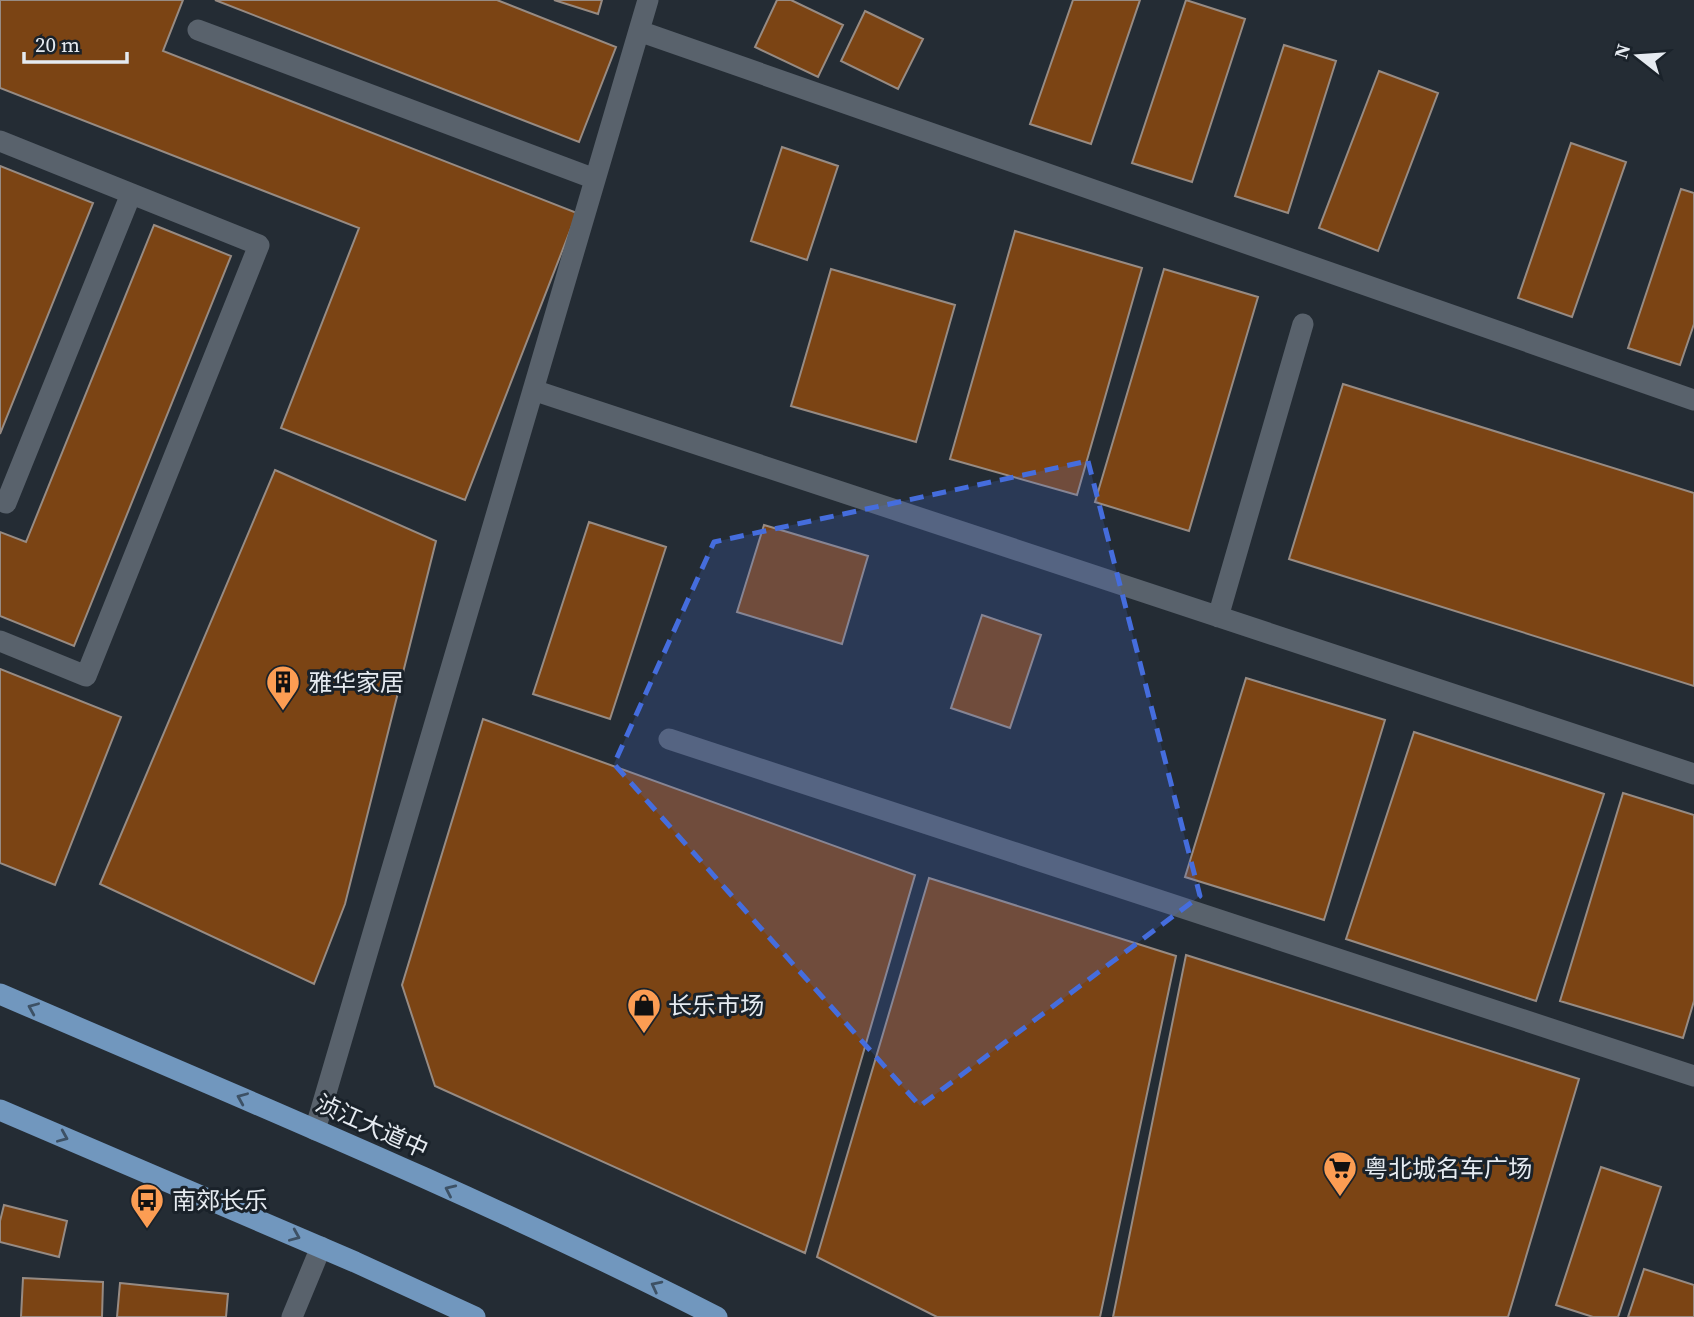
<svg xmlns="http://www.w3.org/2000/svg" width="1694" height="1317" font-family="'Source Serif 4','Noto Sans SC',serif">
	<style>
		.building { fill: #7b4414; stroke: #978b83; stroke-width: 2 }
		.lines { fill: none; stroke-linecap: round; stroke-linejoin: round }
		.minor { stroke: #59626c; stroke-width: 21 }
		.major { stroke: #7197be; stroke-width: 21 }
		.oneway { stroke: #3d5165 }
		.marked { fill: #456ddd; fill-opacity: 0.2; stroke: #456ddd; stroke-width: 5; stroke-dasharray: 14 9; stroke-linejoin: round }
		.labels { text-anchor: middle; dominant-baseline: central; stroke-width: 6; stroke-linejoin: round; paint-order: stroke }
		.poi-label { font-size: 24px; fill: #e6ebf1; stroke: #1a222a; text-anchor: start }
		.street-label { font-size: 24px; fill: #e6ebf1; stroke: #1a222a }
	</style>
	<rect width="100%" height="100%" fill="#242c34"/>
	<path class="building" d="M0 0H183L163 51 577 213 465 500 281 428 359 228 0 88Z
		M215 0H497L616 47 579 142Z
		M554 0H602L598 14Z
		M777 0H791L843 25 818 77 755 47Z
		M1073 0H1140L1091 144 1030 124Z
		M1186 0 1245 19 1192 182 1132 163Z
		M865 11 923 39 898 89 841 61Z
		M1284 45 1336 61 1288 213 1235 196Z
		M1379 71 1438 93 1378 251 1319 228Z
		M1571 143 1626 162 1572 317 1518 298Z
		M782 147 838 166 807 260 751 241Z
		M0 166 93 203 0 434Z
		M1681 189 1694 193V324L1680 365 1628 348Z
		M154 225 231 256 74 646 0 616V532L26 542Z
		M1015 231 1142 268 1077 495 950 459Z
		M831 269 955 305 916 442 791 406Z
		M1164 269 1258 297 1189 531 1095 502Z
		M1343 384 1694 493V686L1289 559Z
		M275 470 436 541 345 904 314 984 100 884Z
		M589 522 666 547 610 719 533 694Z
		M764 525 868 556 842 644 737 612Z
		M982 615 1041 635 1010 728 951 708Z
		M0 669 121 717 55 885 0 863Z
		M1246 678 1385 720 1324 920 1185 877Z
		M483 719 915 875 805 1253 435 1086 402 985Z
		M1414 732 1604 794 1536 1001 1346 939Z
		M1623 793 1694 815V1001L1683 1038 1560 1001Z
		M929 878 1176 956 1100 1317H937L817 1257Z
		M1186 955 1579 1079 1508 1317H1113Z
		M1601 1167 1661 1187 1618 1317H1593L1556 1305Z
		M4 1205 67 1221 59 1257 0 1242V1221Z
		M1644 1269 1694 1285V1317H1628Z
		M23 1278 103 1282 102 1317H21Z
		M120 1283 228 1294 226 1317H117Z"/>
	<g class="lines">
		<path class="minor" d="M198 30 595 179
			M639 31 1694 400
			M0 141 259 245 86 676 0 641
			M533 390 1694 774
			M6 503 131 194
			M1218 617 1303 324
			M669 739 1694 1076
			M315 1130 648 0
			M292 1317 321 1247"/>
		<path class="major" d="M0 994C241 1098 484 1198 717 1317
			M0 1110 355 1262 475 1317"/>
	</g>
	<defs><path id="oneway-chevron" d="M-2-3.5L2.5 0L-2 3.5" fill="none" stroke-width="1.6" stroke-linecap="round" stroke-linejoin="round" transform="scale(1.75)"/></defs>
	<g class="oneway">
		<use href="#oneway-chevron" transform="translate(33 1008) rotate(-157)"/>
		<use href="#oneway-chevron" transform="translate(242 1098) rotate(-157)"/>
		<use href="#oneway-chevron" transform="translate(63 1137) rotate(23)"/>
		<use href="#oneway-chevron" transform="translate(450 1190) rotate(-155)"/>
		<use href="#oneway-chevron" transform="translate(295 1236) rotate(23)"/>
		<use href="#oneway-chevron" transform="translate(656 1286) rotate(-153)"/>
	</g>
	<path class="marked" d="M1088 461 1200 896 920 1106 614 764 714 542Z"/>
	<defs>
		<g id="building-pin" transform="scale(1.75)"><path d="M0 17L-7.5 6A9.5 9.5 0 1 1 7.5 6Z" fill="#fc9d53" stroke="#1a222a"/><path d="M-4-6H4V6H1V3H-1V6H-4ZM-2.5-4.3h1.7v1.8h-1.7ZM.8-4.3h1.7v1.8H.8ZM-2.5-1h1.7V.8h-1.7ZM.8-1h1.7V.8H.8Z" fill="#111"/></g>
		<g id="shop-pin" transform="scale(1.75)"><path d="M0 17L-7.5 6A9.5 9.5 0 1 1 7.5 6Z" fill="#fc9d53" stroke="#1a222a"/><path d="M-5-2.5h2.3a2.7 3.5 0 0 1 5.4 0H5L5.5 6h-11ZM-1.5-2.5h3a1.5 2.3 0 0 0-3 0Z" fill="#111"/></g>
		<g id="supermarket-pin" transform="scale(1.75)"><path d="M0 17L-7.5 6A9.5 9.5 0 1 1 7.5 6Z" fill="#fc9d53" stroke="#1a222a"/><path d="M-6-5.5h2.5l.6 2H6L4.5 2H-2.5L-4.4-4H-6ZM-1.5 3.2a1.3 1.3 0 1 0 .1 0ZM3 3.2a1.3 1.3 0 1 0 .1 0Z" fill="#111"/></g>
		<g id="bus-pin" transform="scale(1.75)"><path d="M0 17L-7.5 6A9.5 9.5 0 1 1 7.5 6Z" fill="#fc9d53" stroke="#1a222a"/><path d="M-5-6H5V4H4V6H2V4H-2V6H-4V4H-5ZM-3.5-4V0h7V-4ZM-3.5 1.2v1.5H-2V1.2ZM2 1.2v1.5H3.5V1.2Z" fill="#111"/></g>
	</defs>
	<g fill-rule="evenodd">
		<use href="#building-pin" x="283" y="682"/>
		<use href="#shop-pin" x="644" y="1005"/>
		<use href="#supermarket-pin" x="1340" y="1168"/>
		<use href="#bus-pin" x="147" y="1200"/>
	</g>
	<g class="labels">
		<g class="poi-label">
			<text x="308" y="682">雅华家居</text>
			<text x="668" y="1005">长乐市场</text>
			<text x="1364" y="1168">粤北城名车广场</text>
			<text x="172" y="1200">南郊长乐</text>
		</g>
		<g class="street-label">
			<text transform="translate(372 1126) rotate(24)">浈江大道中</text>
		</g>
	</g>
	<g transform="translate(1638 56) rotate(287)" stroke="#1a222a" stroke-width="5" paint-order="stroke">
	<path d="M0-5L12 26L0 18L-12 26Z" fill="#e6ebf1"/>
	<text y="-10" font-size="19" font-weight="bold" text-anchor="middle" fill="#e6ebf1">N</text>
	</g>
	<path d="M24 52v10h103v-10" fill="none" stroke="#e6ebf1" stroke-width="3.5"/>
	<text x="35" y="52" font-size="21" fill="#e6ebf1" stroke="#1a222a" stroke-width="5" paint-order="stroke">20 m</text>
</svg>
